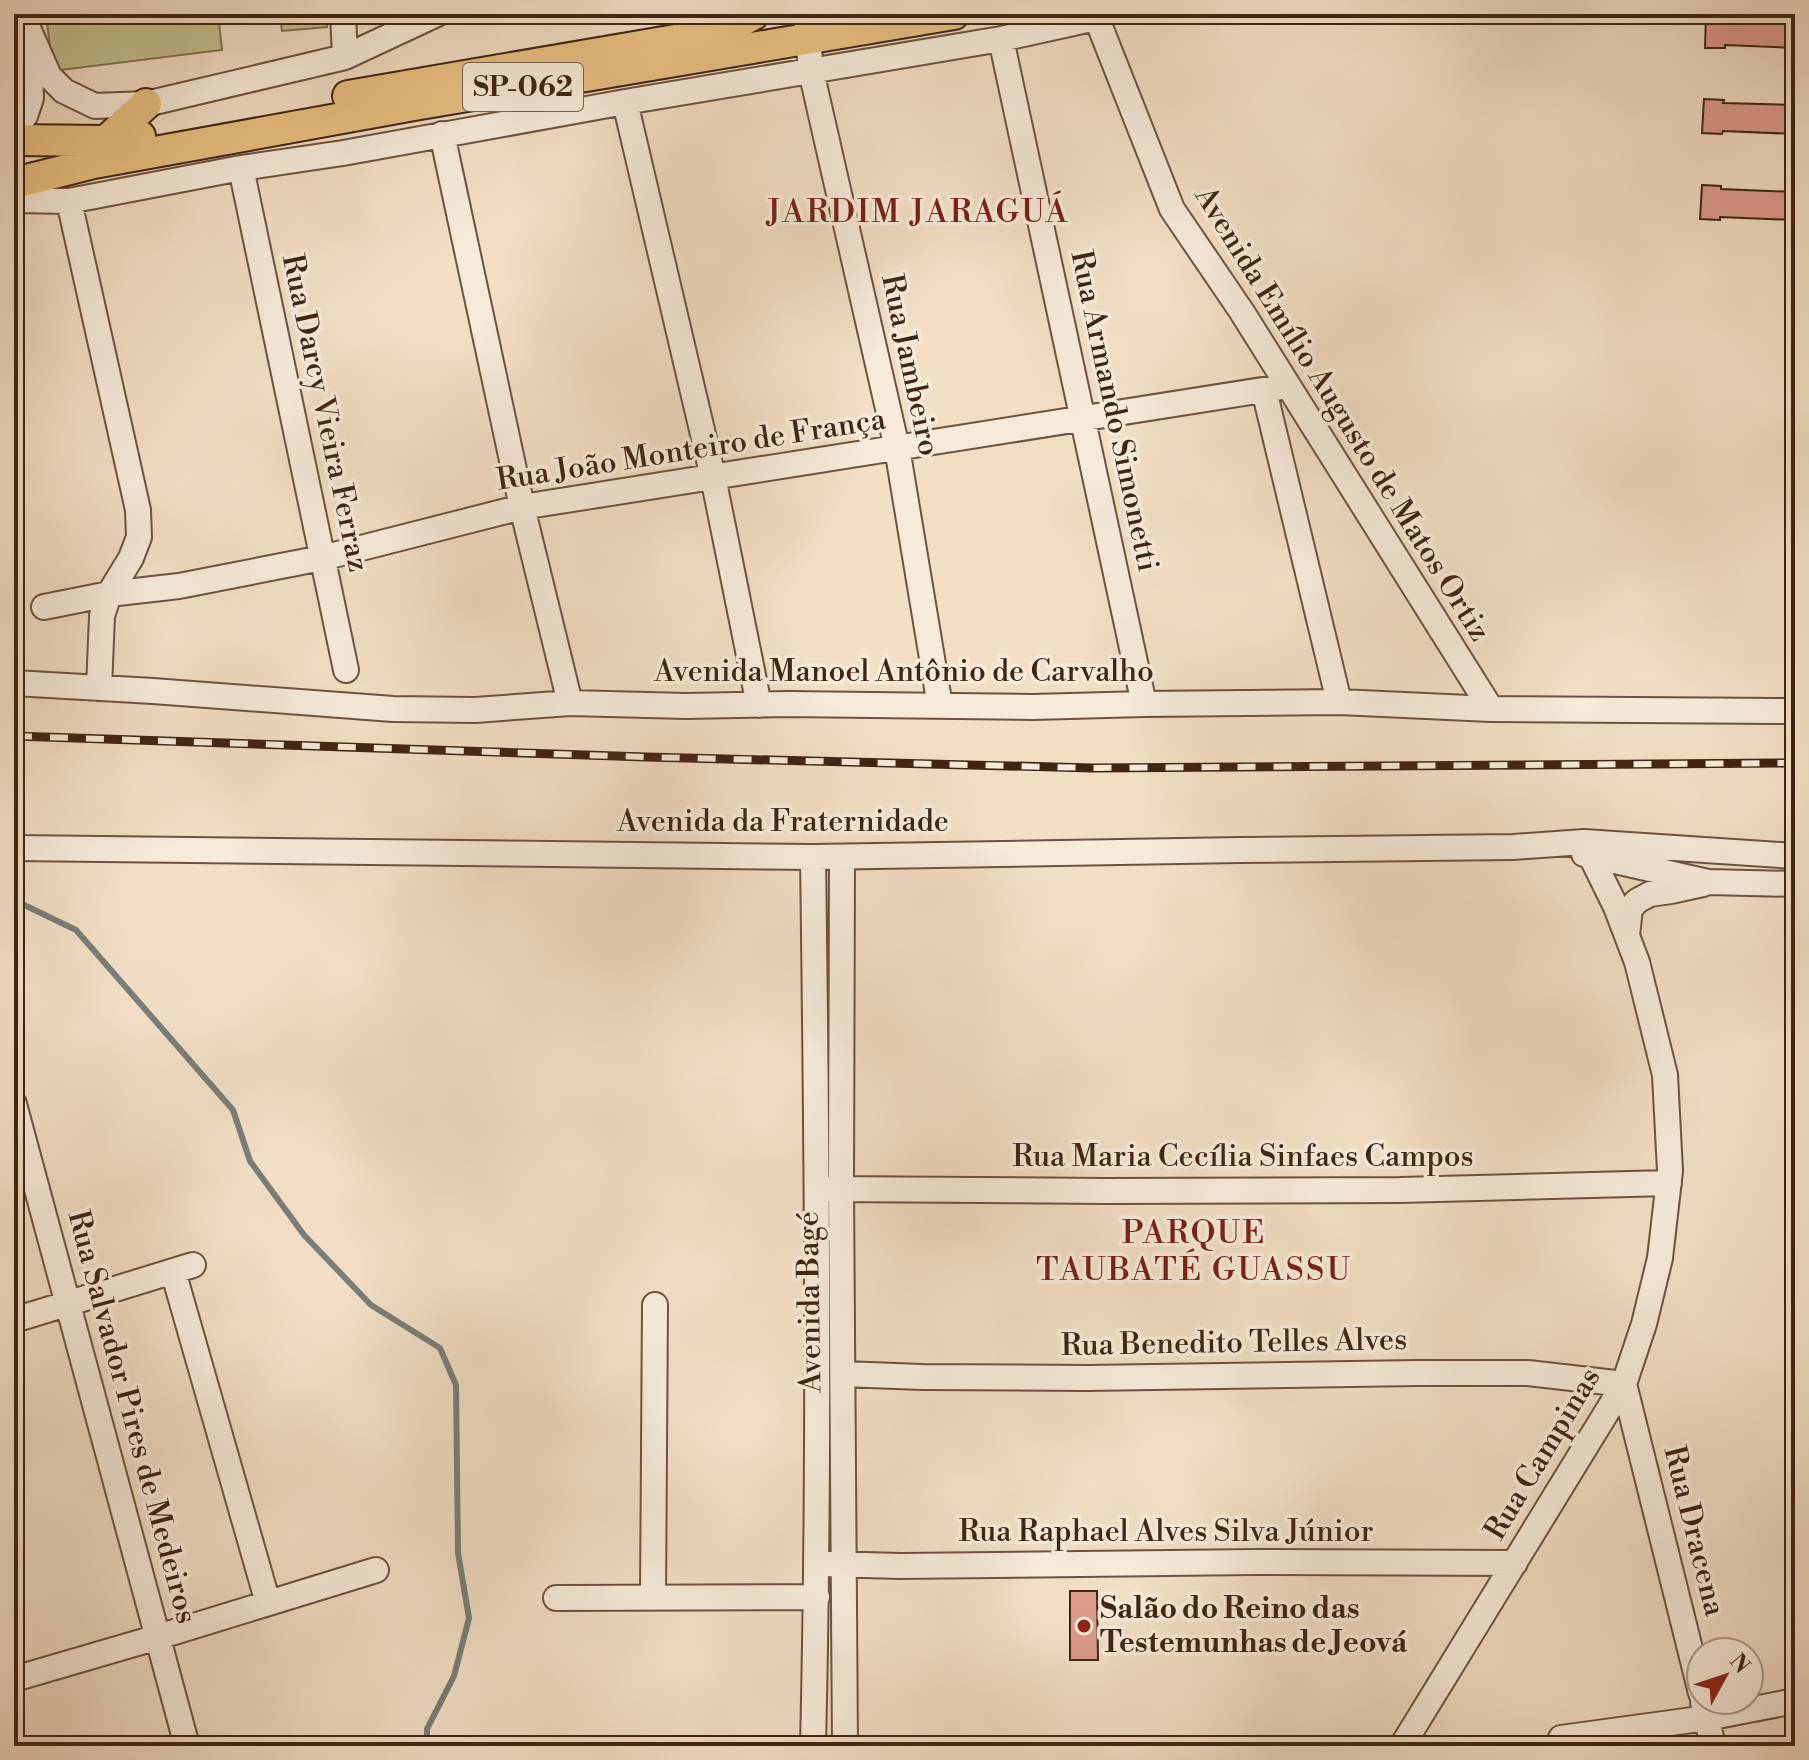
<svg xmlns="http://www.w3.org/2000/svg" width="1809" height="1760" font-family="'Libre Bodoni',serif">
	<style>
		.green { fill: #c2bf8f; stroke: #807250; stroke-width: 2 }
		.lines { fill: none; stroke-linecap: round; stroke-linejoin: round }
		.stream { stroke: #797e79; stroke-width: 6 }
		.building { fill: #dd9a8c; stroke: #3f2512; stroke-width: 2 }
		.minor-casing { stroke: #6c533e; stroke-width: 28 }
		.major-casing { stroke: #3f2512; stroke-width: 34 }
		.minor { stroke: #f6ead9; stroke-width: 24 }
		.major { stroke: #e8bf82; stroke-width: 30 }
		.rail-casing { stroke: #3f2512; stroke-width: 9 }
		.rail { stroke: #f6ead9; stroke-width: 6; stroke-dasharray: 18; stroke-linecap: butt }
		.poi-dot { fill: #8f2418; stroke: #f6ead9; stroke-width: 3 }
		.labels { text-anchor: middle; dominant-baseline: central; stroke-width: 7; stroke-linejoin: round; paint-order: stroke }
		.shield { fill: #f6ead9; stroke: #76604e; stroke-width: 2 }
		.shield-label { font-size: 28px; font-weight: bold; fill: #3f2512 }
		.street-label { font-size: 30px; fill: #3f2512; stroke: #f6ead9 }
		.poi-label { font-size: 30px; font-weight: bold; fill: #3f2512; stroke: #f6ead9; text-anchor: start }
		.neighbourhood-label { font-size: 32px; letter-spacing: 2px; fill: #7a1f14; stroke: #f6ead9 }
	</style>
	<rect width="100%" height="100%" fill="#f1dec4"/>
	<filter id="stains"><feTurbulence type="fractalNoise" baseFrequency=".0025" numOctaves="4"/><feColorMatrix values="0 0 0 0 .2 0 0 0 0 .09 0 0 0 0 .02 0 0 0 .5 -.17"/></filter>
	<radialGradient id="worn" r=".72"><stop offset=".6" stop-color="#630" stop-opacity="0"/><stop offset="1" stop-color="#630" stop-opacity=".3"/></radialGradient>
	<path class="green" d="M46 14H218L222 50 53 71Z
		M280 14H326L327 27 282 31Z"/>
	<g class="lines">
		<path class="stream" d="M14 900 76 930 233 1110 250 1161 304 1235 371 1305 440 1348 456 1385 458 1553 469 1618 454 1676 427 1729V1746"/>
	</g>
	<path class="building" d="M1706 14H1726V17L1795 20V48L1725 45V48H1705Z
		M1704 99 1724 100 1723 103 1795 105V134L1723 131 1722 134 1702 133Z
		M1702 185 1721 186V189L1795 192V220L1720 217V220L1700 219Z
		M1070 1591H1097L1098 1660H1070Z"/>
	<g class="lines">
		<g class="minor-casing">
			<path id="minor" d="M343 14 345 57
				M806 14 811 71 897 448 940 706
				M1095 14 1172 209 1242 312 1491 709
				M28 28 49 76 64 91 95 106 146 104 345 57 437 14
				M1001 39 1144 704
				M625 102 713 477 759 705
				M14 125 25 116 31 98 29 44
				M442 134 522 507 570 703
				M241 168 346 670
				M14 200 69 201 241 168 343 153 625 102 1001 39 1096 18
				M69 201 138 510 139 537 131 558 109 594 102 616 99 688
				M1264 390 1339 702
				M44 607 109 594 179 586 322 558 522 507 1288 386
				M14 683 153 691 393 709 475 710 570 703 686 706 788 704 1033 707 1144 704 1339 702 1491 709 1795 711
				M14 848 813 857 1240 850 1513 847 1584 842 1795 856
				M1584 854 1708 882 1795 884
				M813 857C817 1153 820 1450 813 1746
				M842 857 841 1189 845 1746
				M1627 935 1630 909 1637 901 1650 894 1671 891 1703 884
				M14 1104 187 1746
				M828 1189 1106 1191 1400 1190 1669 1183
				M173 1271 268 1603
				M14 1320 193 1265
				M843 1374 922 1377 1087 1378 1417 1373H1528L1624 1384 1701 1693
				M828 1564 900 1566 1256 1562 1515 1563
				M653 1596 655 1305
				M556 1598 817 1597
				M14 1679 158 1637 376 1570
				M1703 1702 1713 1746
				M1561 1738 1707 1718 1795 1701
				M1402 1746 1624 1384 1644 1324 1660 1258 1670 1171 1665 1075 1637 962 1616 907 1584 842"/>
		</g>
		<g class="major-casing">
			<path id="major" d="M348 96 722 32 754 14
				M14 140 106 141 140 136
				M106 141 146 104
				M14 183 94 163 414 105 954 14"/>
		</g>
		<use href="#minor" class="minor"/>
		<use href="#major" class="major"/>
		<g class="rail-casing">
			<path id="rail" d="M14 736 646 757 1093 768 1795 763"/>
		</g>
		<use href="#rail" class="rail"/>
	</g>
	<circle class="poi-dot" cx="1084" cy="1626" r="8"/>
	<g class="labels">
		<rect class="shield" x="463" y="63" width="120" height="48" rx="6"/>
		<g class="shield-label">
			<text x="523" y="87">SP-062</text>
		</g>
		<g class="street-label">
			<text transform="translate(910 365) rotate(78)">Rua Jambeiro</text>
			<text transform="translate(1114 411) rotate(78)">Rua Armando Simonetti</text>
			<text transform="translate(325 413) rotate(78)">Rua Darcy Vieira Ferraz</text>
			<text transform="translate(1342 414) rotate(58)">Avenida Emílio Augusto de Matos Ortiz</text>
			<text transform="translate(691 450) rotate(-9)">Rua João Monteiro de França</text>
			<text x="904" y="672">Avenida Manoel Antônio de Carvalho</text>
			<text x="783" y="822">Avenida da Fraternidade</text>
			<text x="1243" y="1157">Rua Maria Cecília Sinfaes Campos</text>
			<text transform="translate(810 1302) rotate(-91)">Avenida Bagé</text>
			<text transform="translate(1234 1343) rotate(-1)">Rua Benedito Telles Alves</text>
			<text transform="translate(132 1417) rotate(75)">Rua Salvador Pires de Medeiros</text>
			<text transform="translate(1543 1454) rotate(-59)">Rua Campinas</text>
			<text transform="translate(1694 1531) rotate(76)">Rua Dracena</text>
			<text x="1166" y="1532">Rua Raphael Alves Silva Júnior</text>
		</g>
		<g class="poi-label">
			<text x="1100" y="1609">Salão do Reino das<tspan x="1100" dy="34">Testemunhas de Jeová</tspan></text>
		</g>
		<g class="neighbourhood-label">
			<text x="918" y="212">JARDIM JARAGUÁ</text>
			<text x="1194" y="1233">PARQUE<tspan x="1194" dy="37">TAUBATÉ GUASSU</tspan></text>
		</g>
	</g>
	<rect width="1809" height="1760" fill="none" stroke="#f1dec4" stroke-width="48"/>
	<rect x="16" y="16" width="1777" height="1728" fill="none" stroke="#3f2512" stroke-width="4"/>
	<rect x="24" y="24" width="1761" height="1712" fill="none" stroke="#3f2512" stroke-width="2"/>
	<g transform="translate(1725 1676) rotate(50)"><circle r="38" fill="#f6ead9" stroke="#ad9b89" stroke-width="2"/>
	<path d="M0-6L14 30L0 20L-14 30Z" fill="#8f2418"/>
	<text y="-12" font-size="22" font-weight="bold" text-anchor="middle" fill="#3f2512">N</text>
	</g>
	<rect width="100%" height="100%" filter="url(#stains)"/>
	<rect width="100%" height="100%" fill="url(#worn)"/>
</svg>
